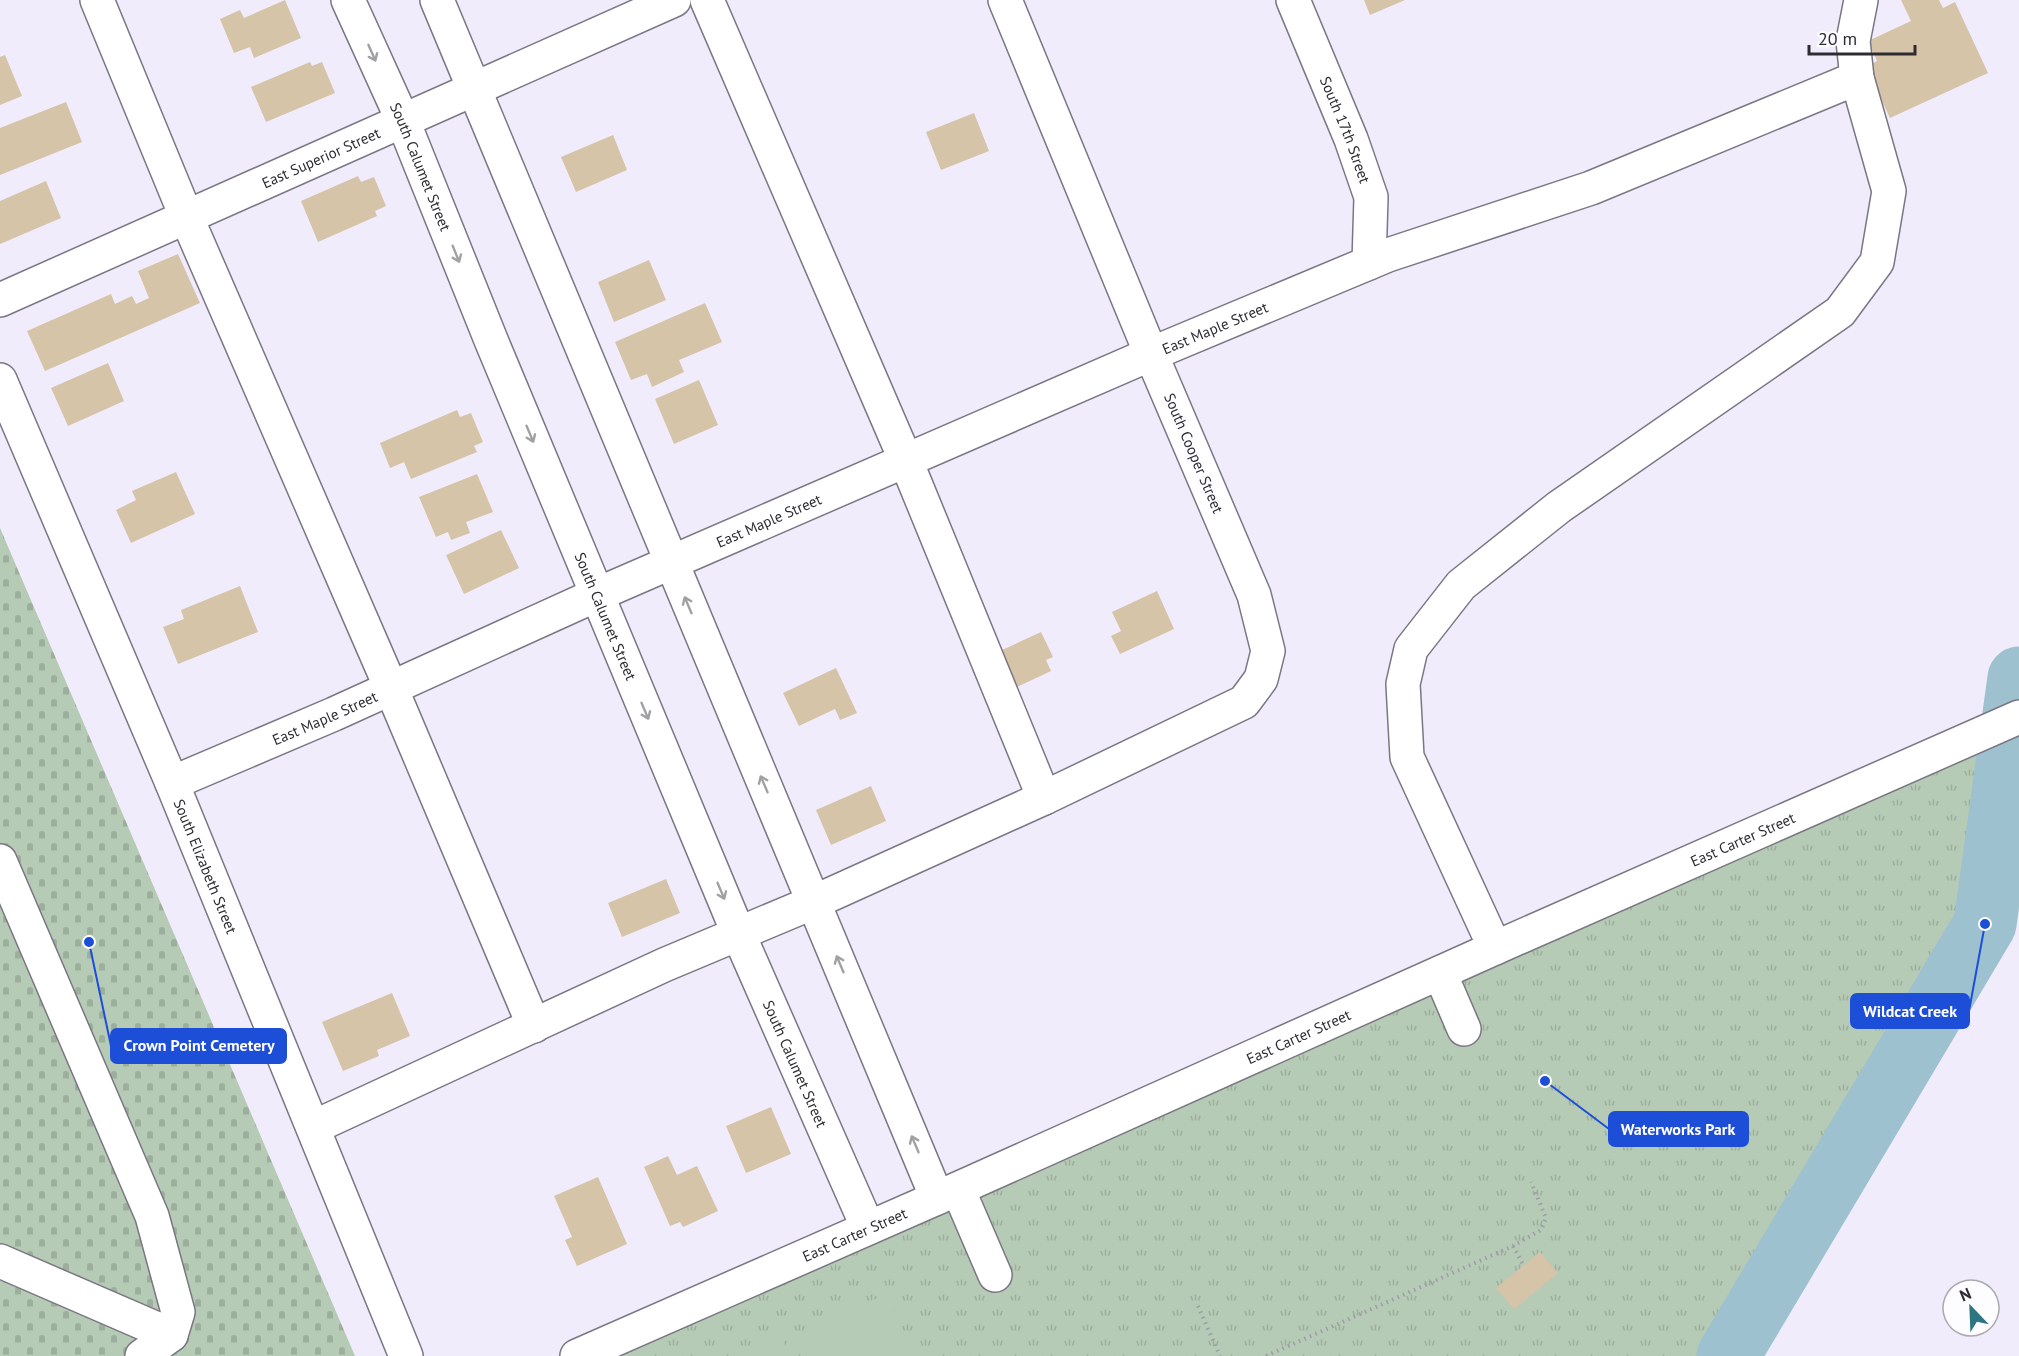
<svg xmlns="http://www.w3.org/2000/svg" width="2019" height="1356" font-family="'PT Sans',sans-serif">
	<style>
		.cemetery { fill: url(#cemetery-stones) }
		.park { fill: url(#park-tufts) }
		.pitch { fill: #b5cbb5 }
		.lines { fill: none; stroke-linecap: round; stroke-linejoin: round }
		.river { stroke: #9ec1d0; stroke-width: 63 }
		.building { fill: #d5c4a7 }
		.minor-casing { stroke: #7a7683; stroke-width: 36 }
		.path { stroke: #9f9ca7; stroke-width: 4; stroke-dasharray: 1.5 4.5; stroke-linecap: butt }
		.minor { stroke: #fff; stroke-width: 33 }
		.oneway { stroke: #a1a0a3 }
		.labels { text-anchor: middle; dominant-baseline: central; stroke-width: 6; stroke-linejoin: round; paint-order: stroke }
		.street-label { font-size: 15px; fill: #2e2c32; stroke: #fdfcff }
		.leader { fill: none; stroke: #1d4ed8; stroke-width: 2 }
		.callout-dot { fill: #1d4ed8; stroke: #fdfcff; stroke-width: 2 }
		.callout { fill: #1d4ed8; stroke: #1d4ed8; stroke-width: 2 }
		.callout-label { font-size: 16px; text-anchor: middle; font-weight: bold; fill: #fff }
	</style>
	<defs>
		<pattern id="cemetery-stones" width="16" height="16" patternUnits="userSpaceOnUse" patternTransform="scale(1.5)"><rect width="16" height="16" fill="#b5cbb5"/><path d="M2 7V4a2 2 0 0 1 4 0v3zM10 15v-3a2 2 0 0 1 4 0v3z" fill="#9cae9c"/></pattern>
		<pattern id="park-tufts" width="24" height="20" patternUnits="userSpaceOnUse" patternTransform="scale(1.5)"><rect width="24" height="20" fill="#b5cbb5"/><path d="M3 7l-1-3M5 7V3M7 7l1-3M15 17l-1-3M17 17v-4M19 17l1-3" fill="none" stroke="#9cae9c"/></pattern>
	</defs>
	<rect width="100%" height="100%" fill="#f1ecfb"/>
	<path class="cemetery" d="M0 528 355 1356H0Z"/>
	<path class="park" d="M2014 719 1985 924 1728 1356H577Z"/>
	<path class="pitch" d="M887 1294 913 1356H816L804 1329Z
		M782 1338 790 1356H740Z"/>
	<g class="lines">
		<path class="river" d="M1728 1356 1985 924 2019 678"/>
	</g>
	<path class="building" d="M285 0 301 38 254 58 250 47 234 53 220 19 240 10 244 18Z
		M1364 0H1405L1370 15Z
		M1901 0H1939L1943 8 1955 2 1988 73 1890 118 1866 67 1877 61 1868 41 1911 21Z
		M5 55 22 96 0 105V57Z
		M310 62 312 66 322 62 335 93 266 122 251 87Z
		M66 102 82 142 0 175V128Z
		M974 113 989 151 941 170 926 132Z
		M613 135 627 170 576 192 561 157Z
		M358 176 361 182 374 177 386 206 375 211 377 216 318 242 301 201Z
		M46 181 61 218 0 244V201Z
		M178 254 200 303 45 371 27 331 111 294 115 304 132 296 136 304 149 298 138 271Z
		M649 260 666 300 614 322 598 282Z
		M705 303 722 342 679 360 684 372 652 387 647 374 631 380 615 342Z
		M108 363 124 401 68 426 51 388Z
		M699 380 718 425 674 444 655 399Z
		M457 410 460 417 471 413 483 442 474 446 477 452 411 479 404 462 390 468 380 443Z
		M176 472 195 514 131 543 116 510 136 500 132 491Z
		M477 474 493 512 466 522 470 533 451 540 448 532 436 537 419 497Z
		M501 530 519 568 464 594 446 555Z
		M240 586 258 632 178 664 163 627 184 619 181 610Z
		M1157 591 1174 629 1120 654 1111 636 1121 631 1112 612Z
		M1041 632 1053 657 1046 660 1051 671 1017 687 1000 651Z
		M836 668 857 713 840 720 835 709 799 726 783 693Z
		M871 786 886 821 831 845 816 810Z
		M666 879 680 913 622 937 608 903Z
		M392 993 410 1036 377 1050 379 1056 343 1071 322 1022Z
		M771 1107 791 1154 746 1173 726 1126Z
		M668 1156 677 1175 697 1166 718 1211 683 1227 680 1222 670 1226 644 1167Z
		M598 1177 627 1244 577 1266 565 1240 572 1237 554 1196Z
		M1540 1252 1558 1273 1514 1309 1496 1288Z"/>
	<g class="lines">
		<g class="minor-casing">
			<g id="minor">
				<path d="M97 0 186 216 391 688 534 1026"/>
				<path id="s1" d="M348 0 403 121 491 340 739 935 868 1228"/>
				<path d="M437 0 937 1198"/>
				<path d="M707 0 906 461 1044 798"/>
				<path id="s2" d="M1293 0 1351 139 1371 197 1369 263"/>
				<path id="s3" d="M0 300 674 0"/>
				<path id="s4" d="M0 380 172 783 406 1356"/>
				<path id="s5" d="M172 783 334 714 596 595 1151 354 1388 255 1591 188 1857 78"/>
				<path d="M0 861 152 1216 178 1312 171 1335 142 1356"/>
				<path d="M1495 948 1407 757 1403 684 1411 649 1461 585 1559 507 1840 312 1877 262 1889 191 1857 78 1853 41 1861 0"/>
				<path d="M1440 973 1464 1029"/>
				<path d="M314 1127 664 965 814 902 1044 798 1244 702 1261 679 1268 651 1254 595 1151 354 1005 0"/>
				<path d="M958 1189 995 1275"/>
				<path d="M0 1261 171 1335"/>
				<path id="s6" d="M577 1356 937 1198 1495 948 2019 717"/>
			</g>
		</g>
		<path class="path" d="M1513 1246 1524 1266
			M1198 1306 1220 1356
			M1266 1356 1513 1246 1541 1230 1546 1218 1531 1182"/>
		<use href="#minor" class="minor"/>
	</g>
	<defs><path id="oneway-shaft" d="M-6 0H5M1.5-3L5.5 0L1.5 3" fill="none" stroke-width="1.6" stroke-linecap="round" stroke-linejoin="round" transform="scale(1.5)"/></defs>
	<g class="oneway">
		<use href="#oneway-shaft" transform="translate(372 53) rotate(66)"/>
		<use href="#oneway-shaft" transform="translate(456 254) rotate(68)"/>
		<use href="#oneway-shaft" transform="translate(530 434) rotate(67)"/>
		<use href="#oneway-shaft" transform="translate(688 605) rotate(-113)"/>
		<use href="#oneway-shaft" transform="translate(645 711) rotate(67)"/>
		<use href="#oneway-shaft" transform="translate(764 784) rotate(-113)"/>
		<use href="#oneway-shaft" transform="translate(721 891) rotate(67)"/>
		<use href="#oneway-shaft" transform="translate(840 964) rotate(-113)"/>
		<use href="#oneway-shaft" transform="translate(915 1144) rotate(-113)"/>
	</g>
	<g class="labels">
		<g class="street-label">
			<text stroke="none"><textPath href="#s2" startOffset="140">South 17th Street</textPath></text>
			<text stroke="none"><textPath href="#s3" startOffset="351">East Superior Street</textPath></text>
			<text stroke="none"><textPath href="#s1" startOffset="182">South Calumet Street</textPath></text>
			<text stroke="none"><textPath href="#s5" startOffset="1138">East Maple Street</textPath></text>
			<text transform="translate(1194 453) rotate(67)">South Cooper Street</text>
			<text stroke="none"><textPath href="#s5" startOffset="652">East Maple Street</textPath></text>
			<text stroke="none"><textPath href="#s1" startOffset="668">South Calumet Street</textPath></text>
			<text stroke="none"><textPath href="#s5" startOffset="166">East Maple Street</textPath></text>
			<text stroke="none"><textPath href="#s6" startOffset="1275">East Carter Street</textPath></text>
			<text stroke="none"><textPath href="#s4" startOffset="528">South Elizabeth Street</textPath></text>
			<text stroke="none"><textPath href="#s6" startOffset="789">East Carter Street</textPath></text>
			<text stroke="none"><textPath href="#s1" startOffset="1154">South Calumet Street</textPath></text>
			<text stroke="none"><textPath href="#s6" startOffset="303">East Carter Street</textPath></text>
		</g>
	</g>
	<path class="leader" d="M1985 924L1969 1011M89 942L111 1046M1545 1081L1609 1129"/>
	<g class="callout-dot">
		<circle cx="1985" cy="924" r="6"/>
		<circle cx="89" cy="942" r="6"/>
		<circle cx="1545" cy="1081" r="6"/>
	</g>
	<g class="callout">
		<rect x="1851" y="994" width="118" height="34" rx="6"/>
		<rect x="111" y="1029" width="175" height="34" rx="6"/>
		<rect x="1609" y="1112" width="139" height="34" rx="6"/>
	</g>
	<g class="callout-label">
		<text x="1910" y="1017">Wildcat Creek</text>
		<text x="199" y="1051">Crown Point Cemetery</text>
		<text x="1678" y="1135">Waterworks Park</text>
	</g>
	<g transform="translate(1971 1308) rotate(337)"><circle r="28" fill="#fdfcff" stroke="#aaa9ad" stroke-width="1.5"/>
	<path d="M0-4.5L10 22L0 15L-10 22Z" fill="#2d7580"/>
	<text y="-9" font-size="16" font-weight="bold" text-anchor="middle" fill="#2e2c32">N</text>
	</g>
	<path d="M1809 45v9h106v-9" fill="none" stroke="#2e2c32" stroke-width="3"/>
	<text x="1818" y="45" font-size="18" fill="#2e2c32" stroke="#fdfcff" stroke-width="4.5" paint-order="stroke">20 m</text>
</svg>
